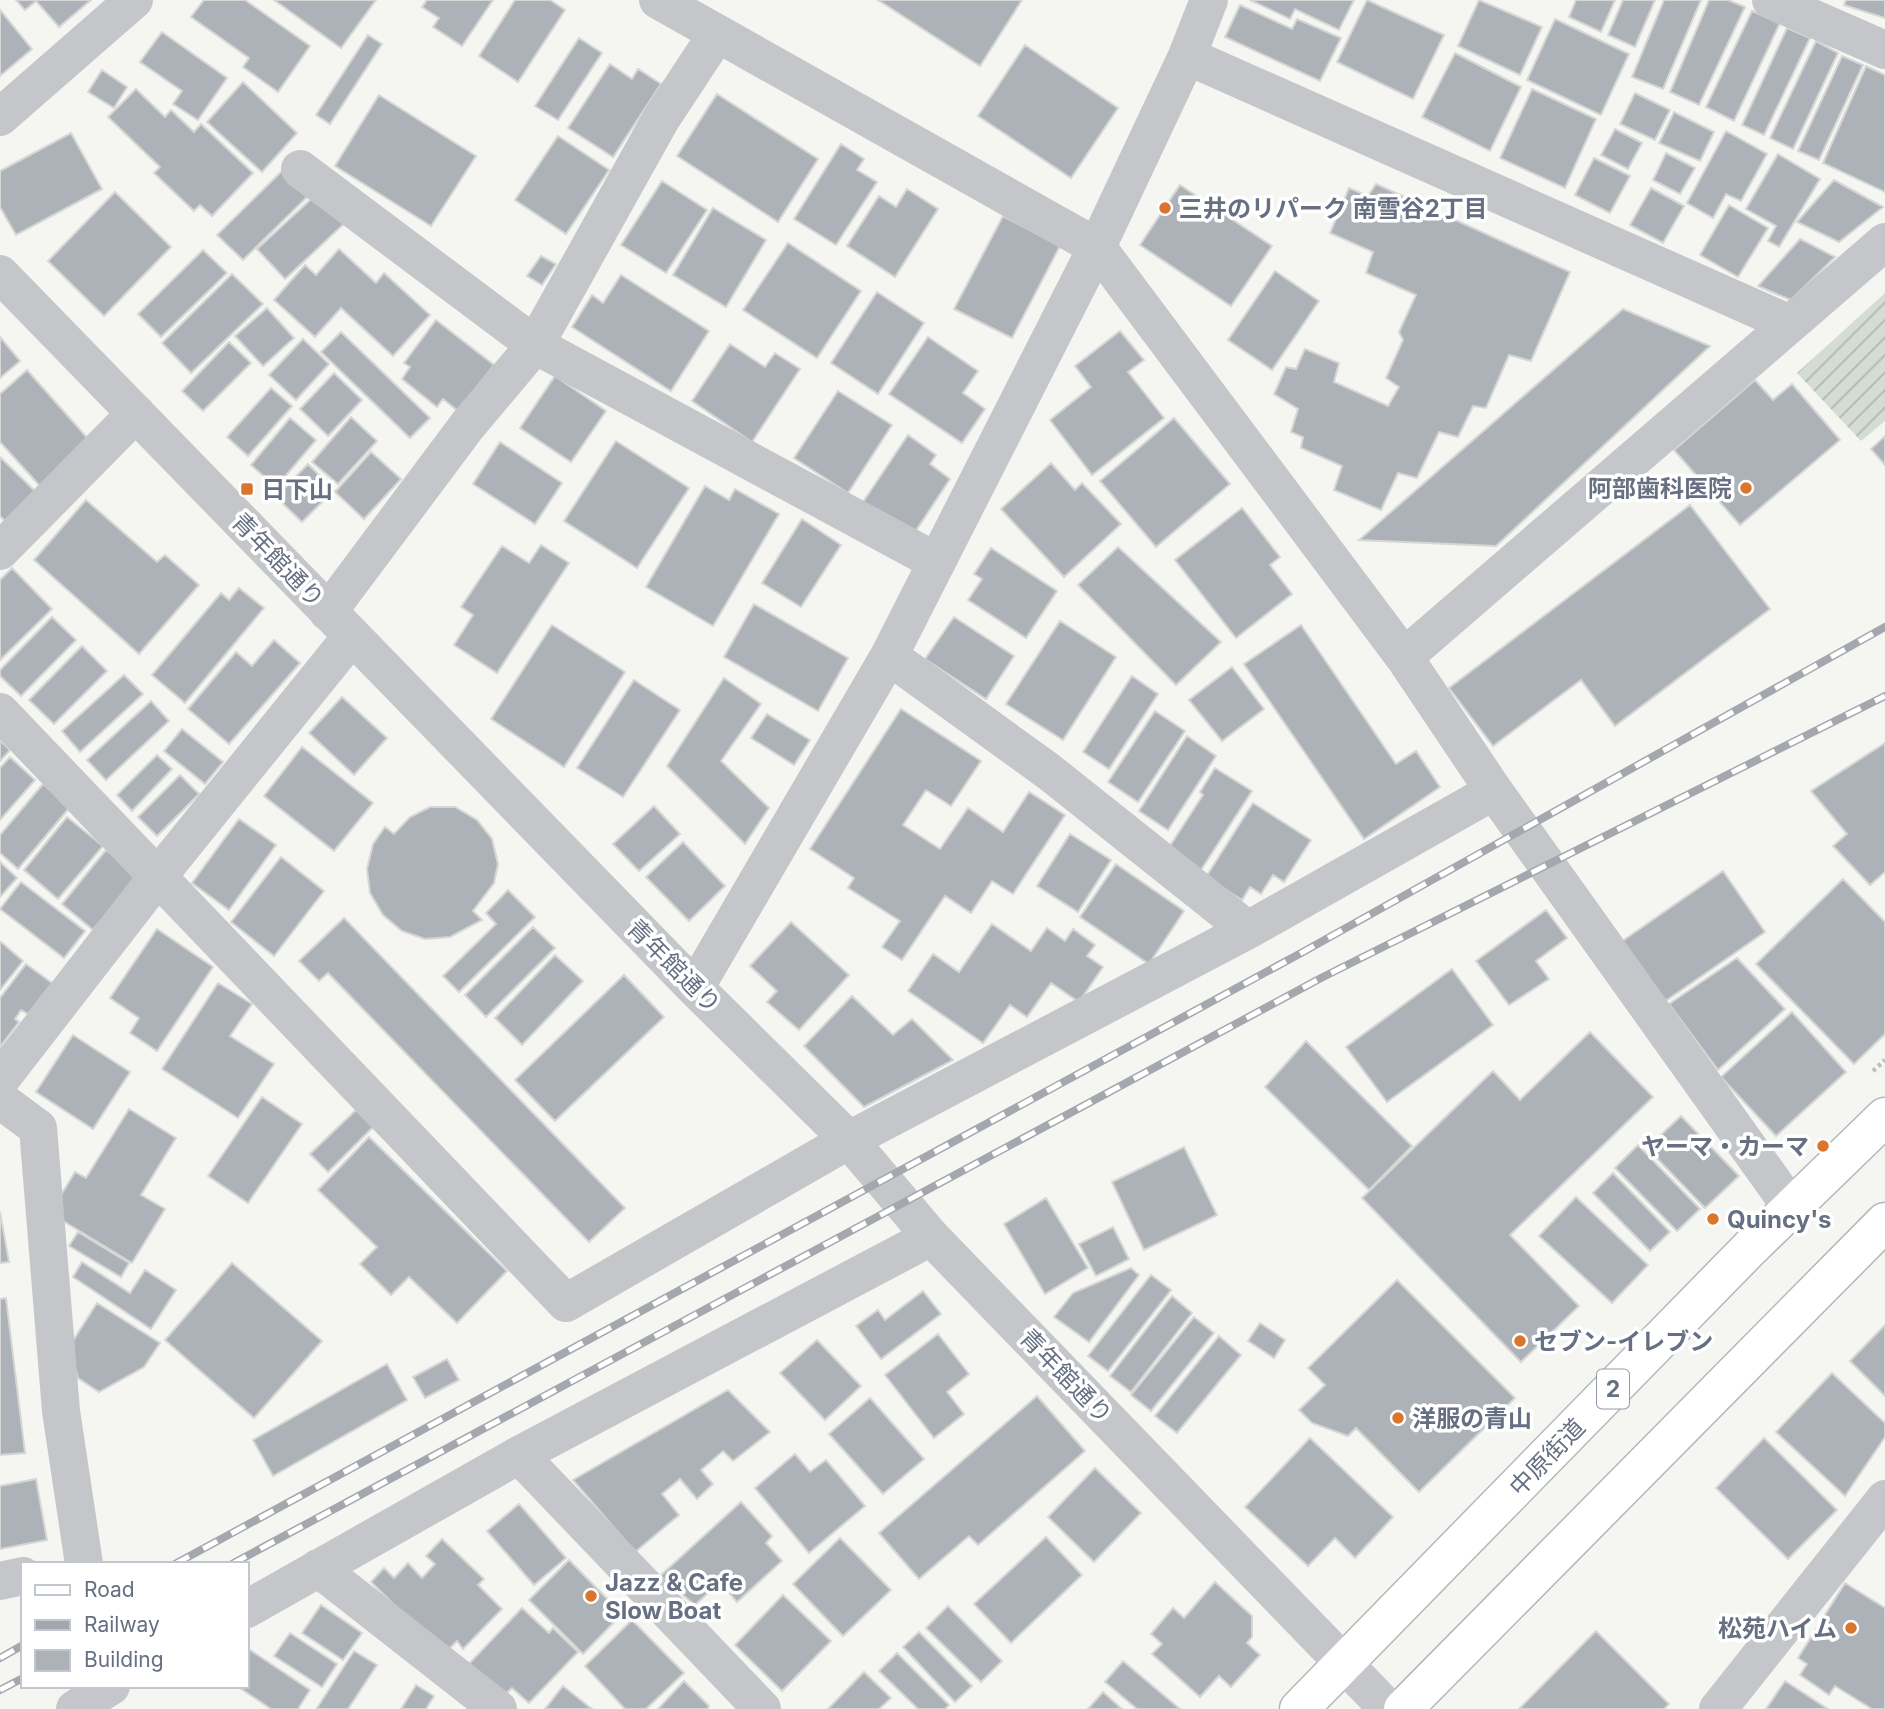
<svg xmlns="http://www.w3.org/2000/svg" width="1885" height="1709" font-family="Inter,'Noto Sans JP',sans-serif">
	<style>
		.garden { fill: url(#garden-furrows) }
		.building { fill: #adb2b8; stroke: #d6d7d5; stroke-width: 2 }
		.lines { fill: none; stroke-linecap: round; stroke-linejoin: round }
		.major-casing { stroke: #b4b7bc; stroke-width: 41 }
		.path { stroke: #bdbec1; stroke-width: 4.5; stroke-dasharray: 3.5 3.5; stroke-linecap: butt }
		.minor { stroke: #c4c6ca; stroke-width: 38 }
		.major { stroke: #fff; stroke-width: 38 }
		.rail-casing { stroke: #a4a8ae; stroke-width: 8 }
		.rail { stroke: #fff; stroke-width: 5; stroke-dasharray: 16; stroke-linecap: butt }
		.poi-dot { fill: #db752d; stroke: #fff; stroke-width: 2.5 }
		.labels { text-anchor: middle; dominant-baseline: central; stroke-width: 7; stroke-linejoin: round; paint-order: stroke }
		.shield { fill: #fff; stroke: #949ba8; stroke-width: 2 }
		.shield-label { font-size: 23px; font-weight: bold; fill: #667082 }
		.poi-label { font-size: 24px; font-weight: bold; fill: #667082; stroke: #fff; text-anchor: start }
		.street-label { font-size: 24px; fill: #667082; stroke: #fff }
	</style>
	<defs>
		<pattern id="garden-furrows" width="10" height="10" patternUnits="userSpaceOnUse" patternTransform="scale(1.75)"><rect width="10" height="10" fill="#d5dcd3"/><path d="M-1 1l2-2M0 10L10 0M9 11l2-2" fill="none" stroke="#b1b7b1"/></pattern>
	</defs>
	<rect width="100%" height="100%" fill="#f5f5f2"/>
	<path class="garden" d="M1885 293V421L1861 441 1797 373Z"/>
	<path class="building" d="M16 0H91L59 27 36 1 25 10Z
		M204 0H245L310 46 278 92 243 67 249 58 191 17Z
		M274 0H376L341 48Z
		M427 0H493L462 46 433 27 439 18 422 7Z
		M515 0H550L565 10 518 82 479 56Z
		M878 0H1022L980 66Z
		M1250 0H1354L1339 30 1295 9 1290 19Z
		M1367 0 1444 35 1413 99 1337 62Z
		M1479 0 1542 27 1520 75 1458 46Z
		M1576 0H1615L1601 32 1569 17Z
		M1623 0H1655L1635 47 1608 35Z
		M1664 0H1701L1663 89 1632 77Z
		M1709 0H1728L1745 7 1699 105 1670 92Z
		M1846 0H1885V18L1844 5Z
		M1240 5 1292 29 1297 19 1341 38 1320 81 1225 37Z
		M0 10 32 49 0 76Z
		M1752 11 1780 23 1734 121 1706 107Z
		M1555 19 1629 54 1601 115 1527 80Z
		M1787 28 1810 38 1764 135 1742 125Z
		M162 32 227 78 198 120 173 104 182 91 140 62Z
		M368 35 382 44 330 124 316 115Z
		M579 38 602 53 558 120 535 106Z
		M1816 41 1838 53 1793 149 1770 138Z
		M1025 45 1118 108 1071 178 978 116Z
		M1455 53 1521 87 1490 151 1422 117Z
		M1842 56 1863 65 1819 160 1798 151Z
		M610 64 632 79 638 69 661 84 613 157 568 128Z
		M1866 66 1885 75V192L1823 163Z
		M102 70 127 87 114 108 88 92Z
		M243 82 297 133 262 172 207 122Z
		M136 89 165 117 171 110 194 132 201 124 253 173 212 216 200 205 194 211 154 173 160 167 108 117Z
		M1532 89 1596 119 1565 188 1500 158Z
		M1635 93 1670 110 1655 140 1620 124Z
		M717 94 818 159 778 222 677 156Z
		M379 95 476 156 431 226 335 166Z
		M1674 112 1714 132 1700 161 1659 143Z
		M1615 129 1642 143 1628 169 1601 155Z
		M1726 131 1767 154 1741 201 1726 194 1713 218 1687 203Z
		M71 133 102 189 16 235 0 207V171Z
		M558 136 609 170 566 234 515 200Z
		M841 144 864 159 857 170 877 182 836 245 794 219Z
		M1666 153 1695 168 1680 194 1653 180Z
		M1778 154 1820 179 1779 247 1768 241 1776 226 1746 209Z
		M1594 158 1630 176 1610 213 1575 195Z
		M282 171 307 197 243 260 217 235Z
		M1834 180 1883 207 1839 242 1797 222Z
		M662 181 707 210 666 273 621 245Z
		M1376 184 1570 272 1531 361 1509 355 1486 408 1473 406 1458 437 1439 432 1417 478 1398 473 1381 510 1334 490 1342 466 1301 448 1303 437 1291 432 1298 409 1274 394 1286 367 1296 369 1305 349 1339 363 1334 382 1388 406 1399 387 1386 378 1403 340 1399 332 1416 295 1366 273 1373 252 1330 233 1349 188 1368 196Z
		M1180 185 1272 246 1231 306 1140 245Z
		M1651 188 1684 206 1663 243 1630 225Z
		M907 189 938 209 895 277 847 246 879 196 896 207Z
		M115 192 171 247 104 316 48 261Z
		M319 192 347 221 285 279 257 249Z
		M1729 205 1768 228 1738 277 1700 255Z
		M713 208 766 240 726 307 673 275Z
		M1003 216 1060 246 1012 338 954 309Z
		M1800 239 1835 257 1791 300 1758 286Z
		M788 243 861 291 817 358 743 310Z
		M339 249 376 283 384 273 430 315 393 356 341 308 315 337 274 300 305 265 316 275Z
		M203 250 227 273 161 337 138 314Z
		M541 256 556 264 542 285 527 276Z
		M1275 271 1319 301 1272 370 1228 340Z
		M232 274 263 304 191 373 162 343Z
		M621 275 709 331 671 391 572 327 592 295 603 303Z
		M877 292 924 323 878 394 831 363Z
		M267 308 294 338 263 366 235 336Z
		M1623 309 1710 346 1496 546 1359 540Z
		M436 320 494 365 458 411 443 399 437 407 402 379 410 367 404 363Z
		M1120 331 1144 360 1128 372 1164 418 1092 475 1050 420 1091 387 1075 366Z
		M341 332 430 418 410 438 321 352Z
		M0 337 20 361 0 378Z
		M928 337 978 371 963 393 985 409 962 443 889 394Z
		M303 339 329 364 296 400 269 375Z
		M229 342 251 363 203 411 182 391Z
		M730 344 765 367 775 353 800 369 752 442 692 401Z
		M27 370 90 441 40 486 0 442V394Z
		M334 373 362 400 328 436 300 409Z
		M555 376 606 411 571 462 520 428Z
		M1755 380 1773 400 1792 384 1840 440 1740 525 1674 450Z
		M271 388 292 406 248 456 227 437Z
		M838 391 892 425 848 493 794 458Z
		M351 417 377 441 338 484 312 462Z
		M290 418 316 440 276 487 251 465Z
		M1174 418 1230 484 1156 547 1100 481Z
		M908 435 936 455 930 464 950 479 913 535 863 502Z
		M1885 436V465L1871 449Z
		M616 441 689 488 637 568 564 521Z
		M500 442 562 483 535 524 473 484Z
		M371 452 401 479 364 519 335 492Z
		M0 457 36 492 6 522 0 516Z
		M1051 463 1075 490 1082 483 1121 524 1064 577 1001 509Z
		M308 464 334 490 302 522 276 497Z
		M705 486 729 500 735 489 779 514 713 626 646 587Z
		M86 500 157 562 165 555 199 585 139 654 34 560Z
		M1690 505 1770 609 1615 726 1581 680 1493 746 1449 688Z
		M1242 508 1280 557 1270 565 1292 594 1236 638 1175 560Z
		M802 519 841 545 801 607 762 583Z
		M541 545 569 563 497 673 454 645 473 615 461 607 502 546 529 563Z
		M1118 547 1221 642 1176 685 1078 585Z
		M991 548 1057 591 1026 638 968 600 982 579 974 574Z
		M12 568 52 609 0 660V580Z
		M239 588 264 608 185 703 152 675 221 593 229 600Z
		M754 604 848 658 818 711 724 657Z
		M52 617 76 640 21 696 0 676V670Z
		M954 617 1014 656 986 699 925 659Z
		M1060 621 1116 657 1063 740 1006 704Z
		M552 625 625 672 564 767 491 719Z
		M1301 625 1396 764 1416 751 1440 787 1364 839 1244 664Z
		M274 640 300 663 229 744 188 709 236 652 252 666Z
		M82 646 107 671 54 724 29 700Z
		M1232 667 1264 709 1222 741 1189 700Z
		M124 675 143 694 80 752 62 731Z
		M1132 676 1158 694 1109 769 1083 752Z
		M724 678 761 704 721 761 769 808 745 844 667 766Z
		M634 680 680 710 623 797 577 768Z
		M342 697 387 738 354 775 309 733Z
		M151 701 169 721 106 780 87 760Z
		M901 709 981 761 951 806 926 790 903 825 940 849 968 808 1003 832 1029 792 1065 815 1013 894 992 881 971 913 945 896 902 960 882 947 900 921 848 888 854 878 810 849Z
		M1155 711 1185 731 1138 802 1108 782Z
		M767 714 810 740 794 765 751 738Z
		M182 729 223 762 205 784 164 751Z
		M1187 736 1216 756 1168 830 1139 811Z
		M0 740 10 750 0 761Z
		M1885 743V872L1870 885 1833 846 1847 834 1811 791Z
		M302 747 373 803 334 851 264 796Z
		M157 755 172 769 132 811 117 795Z
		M10 757 35 780 0 820V768Z
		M1215 768 1252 791 1199 873 1166 852 1203 795 1200 792Z
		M180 775 199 794 157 836 138 817Z
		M43 784 70 807 18 869 0 853V835Z
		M1253 803 1311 840 1284 882 1273 875 1261 894 1250 887 1242 900 1206 877Z
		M654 806 680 834 639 871 613 844Z
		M430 807H455L477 820 492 839 498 864 494 883 473 911 482 920 450 937 425 939 402 931 383 915 370 893 367 869 373 844 385 827 394 834 410 817Z
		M67 817 103 846 58 899 24 870Z
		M239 819 276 845 229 910 192 883Z
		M1070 834 1111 860 1078 912 1037 886Z
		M683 842 725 886 689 921 646 877Z
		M106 850 138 875 93 930 62 904Z
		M281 857 324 891 274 956 231 922Z
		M0 862 17 878 0 897Z
		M1116 864 1184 911 1149 964 1080 917Z
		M1723 871 1765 932 1664 1002 1621 942Z
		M1843 879 1885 922V1034L1854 1064 1756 964Z
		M21 882 85 931 64 958 0 909Z
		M508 890 535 917 459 992 443 976 496 924 486 913Z
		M1546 910 1567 938 1536 961 1549 979 1509 1005 1476 961Z
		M344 918 625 1208 589 1242 328 973 319 981 299 961Z
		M791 922 849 975 799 1030 767 1002 777 991 750 966Z
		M992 924 1031 951 1047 928 1065 941 1073 929 1095 945 1087 956 1103 967 1079 1002 1051 983 1027 1017 1010 1005 983 1043 908 991 933 954 959 972Z
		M533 927 555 948 486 1017 465 995Z
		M157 929 213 967 157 1051 130 1033 139 1018 110 998Z
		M1 942 23 961 0 990V943Z
		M555 955 583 981 522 1045 495 1018Z
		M1737 958 1785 1009 1718 1070 1669 1004Z
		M26 964 52 983 28 1014 21 1010 15 1019 19 1022 0 1047V998Z
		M1452 969 1493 1025 1387 1102 1346 1047Z
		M624 975 664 1017 555 1121 515 1080Z
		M218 983 252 1004 230 1036 274 1064 238 1118 162 1069Z
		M852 996 893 1035 912 1019 953 1060 864 1107 804 1046Z
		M1792 1012 1846 1072 1776 1136 1721 1077Z
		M1590 1032 1653 1097 1510 1235 1579 1306 1521 1362 1362 1198 1493 1071 1520 1100Z
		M73 1035 130 1072 93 1129 36 1092Z
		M1306 1041 1412 1146 1369 1190 1265 1087Z
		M262 1097 302 1124 248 1203 208 1176Z
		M129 1109 176 1138 141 1195 165 1209 132 1263 50 1213 75 1172 86 1178Z
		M356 1110 373 1127 328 1172 310 1154Z
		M1681 1116 1739 1176 1705 1208 1647 1148Z
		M369 1137 507 1271 457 1323 409 1277 391 1295 360 1264 377 1247 318 1190Z
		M1638 1145 1700 1209 1677 1231 1615 1168Z
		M1184 1147 1217 1215 1144 1250 1112 1182Z
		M1613 1173 1670 1232 1650 1251 1593 1193Z
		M1576 1197 1648 1265 1612 1303 1539 1236Z
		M1046 1198 1088 1268 1045 1294 1004 1224Z
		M0 1212 9 1262 0 1263Z
		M1113 1227 1129 1259 1096 1276 1079 1244Z
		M78 1232 129 1263 121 1277 69 1246Z
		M82 1262 130 1293 145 1270 176 1290 151 1329 73 1277Z
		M232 1263 322 1341 254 1418 165 1340Z
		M1131 1268 1139 1275 1089 1342 1054 1317 1073 1293Z
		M1151 1275 1171 1290 1108 1371 1088 1356Z
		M1397 1280 1515 1398 1419 1492 1356 1428 1348 1436 1312 1423 1299 1410 1325 1385 1308 1368Z
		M923 1291 941 1314 881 1359 856 1326 878 1310 885 1320Z
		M1172 1296 1192 1313 1131 1392 1110 1376Z
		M6 1298 25 1453 0 1455V1299Z
		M97 1303 160 1343 144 1367 99 1392 78 1378 69 1347Z
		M1194 1317 1214 1333 1151 1411 1131 1395Z
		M1260 1323 1285 1340 1274 1358 1248 1341Z
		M1885 1325V1396L1850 1361Z
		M938 1334 969 1374 947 1392 964 1414 934 1438 885 1375Z
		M1219 1336 1241 1355 1177 1433 1155 1416Z
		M817 1340 861 1386 825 1420 780 1373Z
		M447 1359 459 1380 425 1398 413 1377Z
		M387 1364 407 1400 273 1476 253 1440Z
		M1832 1373 1885 1423V1437L1845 1496 1776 1432Z
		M728 1390 770 1432 733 1461 723 1451 701 1470 713 1484 697 1499 680 1479 662 1494 679 1515 635 1552 573 1480Z
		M1037 1396 1085 1451 978 1545 969 1536 919 1579 879 1533Z
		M870 1398 924 1459 883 1494 829 1434Z
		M1310 1438 1393 1517 1355 1558 1335 1538 1308 1566 1245 1507Z
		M1764 1438 1837 1510 1788 1559 1716 1488Z
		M795 1454 810 1472 826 1460 865 1506 809 1553 755 1488Z
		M1095 1468 1141 1513 1094 1562 1048 1517Z
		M36 1479 47 1540 0 1549V1486Z
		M741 1502 772 1536 766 1543 782 1561 737 1602 720 1582 695 1605 660 1576Z
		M519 1504 566 1558 534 1585 487 1531Z
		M1046 1537 1082 1575 1011 1643 974 1604Z
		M840 1538 891 1590 843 1636 793 1584Z
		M442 1539 484 1579 478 1585 502 1609 463 1649 457 1641 444 1654 371 1582 384 1568 394 1578 408 1563 422 1578 435 1564 426 1556Z
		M569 1560 622 1614 583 1654 529 1600Z
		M1215 1582 1252 1616V1637L1247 1643 1260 1655 1231 1687 1219 1676 1200 1697 1152 1654 1162 1644 1151 1634 1173 1608 1184 1618Z
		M1845 1583 1885 1608V1709H1872L1835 1686 1829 1695 1800 1675 1807 1664 1798 1658Z
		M783 1595 831 1641 782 1691 735 1645Z
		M321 1605 362 1633 343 1660 302 1633Z
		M948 1606 1002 1661 981 1682 926 1628Z
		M522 1608 549 1633 553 1628 578 1652 529 1703 512 1688 500 1699 466 1667Z
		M632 1620 684 1673 646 1709H625L585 1666Z
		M1596 1631 1669 1704 1664 1709H1519Z
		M919 1632 972 1686 955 1702 903 1647Z
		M290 1633 337 1664 322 1687 274 1656Z
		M247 1648 310 1690 298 1709H271L237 1686H247Z
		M354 1651 377 1665 348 1709H319L317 1708Z
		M897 1653 949 1705 945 1709H918L879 1671Z
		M1123 1661 1180 1709H1137L1105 1682Z
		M864 1672 891 1698 879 1709H828Z
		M684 1681 709 1706 707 1709H658Z
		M1785 1681 1828 1709H1766Z
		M416 1685 434 1696 426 1709H401Z
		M563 1686 592 1709H545Z
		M1103 1692 1122 1709H1088Z"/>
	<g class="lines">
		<g class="major-casing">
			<path id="major" d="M1299 1709 1750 1248 1885 1117
				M1403 1709 1885 1222"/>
		</g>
		<path class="path" d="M1873 1071 1885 1060"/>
		<path class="minor" d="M658 0 1097 247 1404 657 1494 791 1791 1207
			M1771 0 1885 50
			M1187 56 1790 324
			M0 117 134 0
			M300 169 535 345 937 562
			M0 274 695 988 849 1140 931 1237 1388 1709
			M0 551 136 413
			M328 612 467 426 535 345 661 119 717 34
			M889 656 1048 771 1248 930
			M1404 657 1885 242
			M0 712 566 1303 849 1140 1248 930 1494 791
			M695 988 889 656 1097 247 1187 56 1209 0
			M0 1080 159 875 352 636
			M0 1100 38 1128 61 1411 84 1564
			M519 1455 762 1709
			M318 1568 498 1709
			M0 1581 23 1576
			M247 1609 519 1455 931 1237
			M75 1709 111 1686
			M1718 1709 1885 1499"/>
		<use href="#major" class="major"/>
		<g class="rail-casing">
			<path id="rail" d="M175 1564 1303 952 1885 627
				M232 1564 1321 978 1885 696
				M0 1658 23 1645
				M0 1690 23 1678"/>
		</g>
		<use href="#rail" class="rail"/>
	</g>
	<g class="poi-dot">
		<circle cx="1165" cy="208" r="7"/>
		<circle cx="1746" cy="488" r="7"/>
		<rect x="240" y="482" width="14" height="14" rx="3.5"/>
		<circle cx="1823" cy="1146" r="7"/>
		<circle cx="1713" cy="1219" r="7"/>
		<circle cx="1520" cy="1341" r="7"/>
		<circle cx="1398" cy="1418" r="7"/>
		<circle cx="591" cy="1596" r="7"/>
		<circle cx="1851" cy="1628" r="7"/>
	</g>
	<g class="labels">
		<rect class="shield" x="1597" y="1369.5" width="32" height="39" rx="5"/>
		<g class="shield-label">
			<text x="1613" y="1389">2</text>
		</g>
		<g class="poi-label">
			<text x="1179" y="208">三井のリパーク 南雪谷2丁目</text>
			<text x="1732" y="488" text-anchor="end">阿部歯科医院</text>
			<text x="261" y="489">日下山</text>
			<text x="1809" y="1146" text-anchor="end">ヤーマ・カーマ</text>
			<text x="1727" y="1219">Quincy's</text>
			<text x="1534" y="1341">セブン-イレブン</text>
			<text x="1412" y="1418">洋服の青山</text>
			<text x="605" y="1582">Jazz &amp; Cafe<tspan x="605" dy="28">Slow Boat</tspan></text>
			<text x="1837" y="1628" text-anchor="end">松苑ハイム</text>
		</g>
		<g class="street-label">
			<text transform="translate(278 560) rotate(46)">青年館通り</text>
			<text transform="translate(674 966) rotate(45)">青年館通り</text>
			<text transform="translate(1066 1376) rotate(46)">青年館通り</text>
			<text transform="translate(1547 1457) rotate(-46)">中原街道</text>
		</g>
	</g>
	<rect x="21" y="1562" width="228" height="126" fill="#ffffff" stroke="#c2c6cd" stroke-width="2"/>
	<rect x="35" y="1585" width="35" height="10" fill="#ffffff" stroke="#c2c6cd" stroke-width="2"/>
	<text x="84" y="1597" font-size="21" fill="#667082">Road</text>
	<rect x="35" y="1620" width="35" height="10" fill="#a4a8ae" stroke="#c2c6cd" stroke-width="2"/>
	<text x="84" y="1632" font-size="21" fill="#667082">Railway</text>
	<rect x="35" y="1650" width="35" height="21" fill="#adb2b8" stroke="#c2c6cd" stroke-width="2"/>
	<text x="84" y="1667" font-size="21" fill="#667082">Building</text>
</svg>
